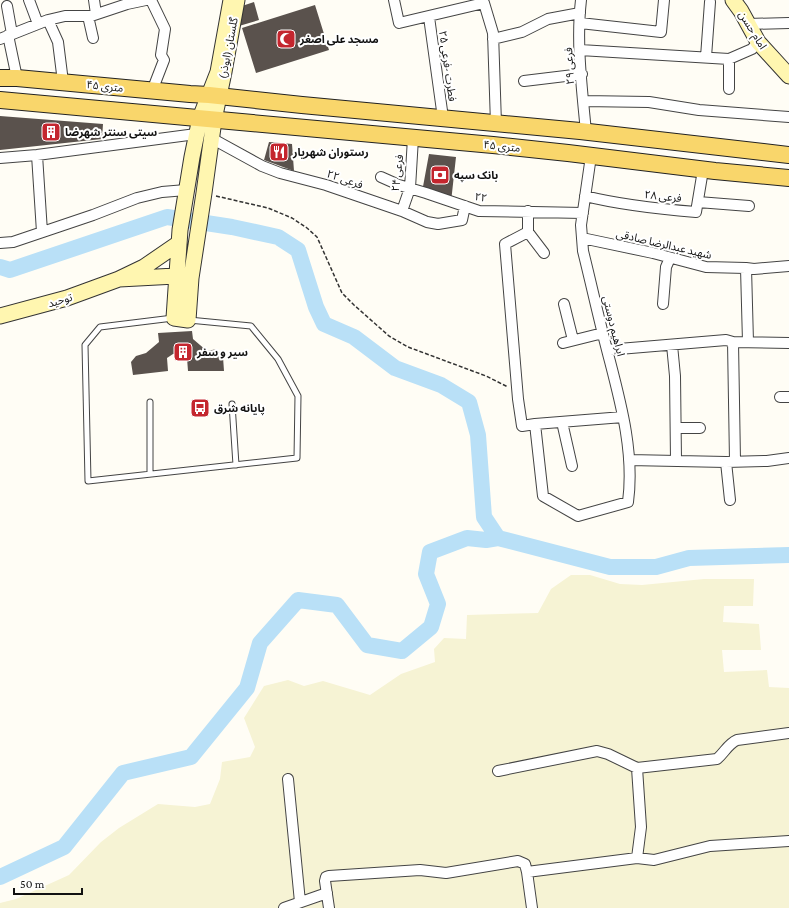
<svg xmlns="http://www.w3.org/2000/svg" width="789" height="908" font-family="'Crimson Pro','Noto Sans Arabic',serif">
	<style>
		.farmland { fill: #f6f3d4 }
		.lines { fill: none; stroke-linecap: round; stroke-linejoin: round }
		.river { stroke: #b9e0f7; stroke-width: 16 }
		.building { fill: #5a524d }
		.lane-casing { stroke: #444; stroke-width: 7 }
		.street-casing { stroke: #444; stroke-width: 12 }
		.secondary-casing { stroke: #333; stroke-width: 17 }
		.primary-casing { stroke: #222; stroke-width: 18 }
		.path { stroke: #333; stroke-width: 1.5; stroke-dasharray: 4 2; stroke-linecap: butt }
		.lane { stroke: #fff; stroke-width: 5 }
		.street { stroke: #fff; stroke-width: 10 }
		.secondary { stroke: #fff6b0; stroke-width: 15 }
		.primary { stroke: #f9d66b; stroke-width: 16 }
		.labels { text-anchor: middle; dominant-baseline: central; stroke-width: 4; stroke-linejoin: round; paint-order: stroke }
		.street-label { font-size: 11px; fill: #111; stroke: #fff }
		.poi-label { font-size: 11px; font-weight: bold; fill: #111; stroke: #fff; text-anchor: start }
	</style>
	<rect width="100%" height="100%" fill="#fffdf5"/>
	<path class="farmland" d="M571 575H590L620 584 642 585 704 579H754L753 606H724L723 622 759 624 761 650H722L724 672 767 670 769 687 789 688V908H0V903L16 899 69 875 101 842 119 828 158 804 195 807 210 804 220 779 222 762 250 757 255 747 244 718 264 686 288 680 304 686 323 681 370 695 401 674 435 662 434 649 444 638 466 639 467 615 538 613 551 589Z"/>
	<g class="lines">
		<path class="river" d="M0 267 10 270 167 217 232 227 278 237 298 250 316 307 324 324 354 337 395 368 441 385 469 402 478 435 484 517 498 538 610 567H656L689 558 789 555
			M0 877 64 847 123 773 191 757 247 688 260 643 298 600 337 605 367 645 402 651 431 627 438 604 426 574 430 552 467 538 486 540 498 538"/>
	</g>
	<path class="building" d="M254 2 259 20 239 26 242 6Z
		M315 5 329 50 256 73 242 28Z
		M0 116 103 124 102 139 0 150Z
		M269 142 292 144 294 171 264 160Z
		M429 154 456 157 451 202 422 192Z
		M192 331 193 339 207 351 217 349 223 357 224 371H188L187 358 183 353 173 354 167 358 168 371 133 375 131 362 136 356 146 353 159 342 158 333Z"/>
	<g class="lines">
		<g class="lane-casing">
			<path id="lane" d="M173 318 100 327 85 345 88 481 297 458 298 396 278 359 251 326 189 320
				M232 404 236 465
				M150 474V402"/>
		</g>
		<g class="street-casing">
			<path id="street" d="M29 0 38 24
				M94 0 96 14
				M151 0 165 29 161 55 164 60 152 91
				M394 0 399 23 484 3 493 33 496 124
				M581 0C576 43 582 89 586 132
				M7 6 12 34
				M88 16 93 38
				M429 17 443 118
				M48 20 58 42 63 82
				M580 23 661 32 664 0
				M748 24 789 23
				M8 35 17 78
				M0 39 48 20 65 16H91L127 4 146 0
				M493 39 522 32 548 19 580 13
				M580 50 729 59 752 49 758 42
				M706 57 710 2
				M729 59V89
				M524 81 582 74
				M583 101 649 102 699 110 789 117
				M211 138 262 166 280 173 326 185 402 211 427 222 438 224 462 220 465 206
				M37 155 42 232
				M0 158 37 155 196 134
				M381 177 399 185 426 193 479 211 583 213
				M585 196C621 205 659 209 696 212L703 170
				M698 202 749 206
				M402 211 410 188 413 138
				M528 211V232L505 244 518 399 522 426 535 424 543 496 578 516 628 502C635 450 619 397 606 346 598 315 591 283 583 251L581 225 591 156
				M528 232 544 253
				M582 238 653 253 706 267 746 268 754 269 789 266
				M0 243 13 242 93 215 137 198 162 192 186 190
				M746 268 748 342
				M564 304 573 340
				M663 304 666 267 670 258
				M563 343 603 333
				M672 345 675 376 676 460
				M607 350 726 340 733 342
				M780 397H789
				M562 422 572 466
				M535 424 623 417
				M676 428H700
				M629 460 726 462 767 461 789 458
				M735 461 733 342 789 343
				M726 462 730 500
				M637 768 641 827 637 858
				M498 771 597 751 608 754 637 768 717 759C725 752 728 744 737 740L789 733
				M288 779 300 902
				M527 872 637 858 654 860 710 846 789 841
				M284 908 327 893
				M329 908 325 881 326 877 329 876 420 870 446 873 518 861 525 864 527 872 532 908"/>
		</g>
		<g class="secondary-casing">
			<path id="secondary" d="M231 0 218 72 200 118 192 157 180 230 174 318 188 320 191 278 204 193 214 120 224 72 237 0
				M733 0 741 11 758 42 789 76
				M179 243 144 267 119 279 176 276 186 277
				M0 316 67 298 119 279"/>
		</g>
		<g class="primary-casing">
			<path id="primary" d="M0 78H17L190 94 209 95 302 105 580 131 789 155
				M0 100 493 145 568 153 715 171 789 178"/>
		</g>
		<path class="path" d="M216 196 268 208 292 218 307 228 317 237 342 293 354 305 389 336 408 347 486 376 508 387"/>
		<use href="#lane" class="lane"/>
		<use href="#street" class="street"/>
		<use href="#secondary" class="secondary"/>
		<use href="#primary" class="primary"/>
	</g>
	<defs>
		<g id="mosque-square" transform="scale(1)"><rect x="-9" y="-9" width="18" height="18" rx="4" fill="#c4262e" stroke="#fff"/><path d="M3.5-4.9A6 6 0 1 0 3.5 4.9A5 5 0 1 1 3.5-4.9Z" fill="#fff"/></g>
		<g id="building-square" transform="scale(1)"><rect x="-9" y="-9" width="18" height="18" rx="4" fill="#c4262e" stroke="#fff"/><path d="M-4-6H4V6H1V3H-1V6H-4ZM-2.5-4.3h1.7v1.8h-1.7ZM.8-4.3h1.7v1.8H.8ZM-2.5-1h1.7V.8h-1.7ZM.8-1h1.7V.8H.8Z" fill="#fff"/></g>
		<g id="restaurant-square" transform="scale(1)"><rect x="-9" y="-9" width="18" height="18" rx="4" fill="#c4262e" stroke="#fff"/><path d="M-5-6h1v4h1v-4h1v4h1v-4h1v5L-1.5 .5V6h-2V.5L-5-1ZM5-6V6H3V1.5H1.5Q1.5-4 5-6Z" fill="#fff"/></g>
		<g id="bank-square" transform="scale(1)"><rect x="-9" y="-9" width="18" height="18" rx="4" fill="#c4262e" stroke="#fff"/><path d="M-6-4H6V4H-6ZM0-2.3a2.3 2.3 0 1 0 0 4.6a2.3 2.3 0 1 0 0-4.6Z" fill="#fff"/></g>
		<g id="bus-square" transform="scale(1)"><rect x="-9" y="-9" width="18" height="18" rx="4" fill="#c4262e" stroke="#fff"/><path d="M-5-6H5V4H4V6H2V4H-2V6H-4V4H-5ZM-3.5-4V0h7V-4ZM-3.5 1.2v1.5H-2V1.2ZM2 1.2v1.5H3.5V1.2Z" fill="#fff"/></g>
	</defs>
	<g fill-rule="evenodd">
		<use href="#mosque-square" x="286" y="39"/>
		<use href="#building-square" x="51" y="132"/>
		<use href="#restaurant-square" x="279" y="152"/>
		<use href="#bank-square" x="440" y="175"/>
		<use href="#building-square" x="183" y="352"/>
		<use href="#bus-square" x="200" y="408"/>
	</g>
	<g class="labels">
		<g class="street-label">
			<text transform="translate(753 30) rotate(58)">امام حسن</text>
			<text transform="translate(228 48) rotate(-79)">گلستان (ابوذر)</text>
			<text transform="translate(448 66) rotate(82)">فطرت -فرعی ۲۵</text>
			<text transform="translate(569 66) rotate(-93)">فرعی ۲۹</text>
			<text transform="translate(105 86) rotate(6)">۴۵ متری</text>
			<text transform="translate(502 146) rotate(6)">۴۵ متری</text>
			<text transform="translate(397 173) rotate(-83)">فرعی ۲۴</text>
			<text transform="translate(345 179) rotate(19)">فرعی ۲۲</text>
			<text transform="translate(663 196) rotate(6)">فرعی ۲۸</text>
			<text transform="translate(481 197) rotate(9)">۲۲</text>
			<text transform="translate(664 244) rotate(13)">شهید عبدالرضا صادقی</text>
			<text transform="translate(60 300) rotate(-17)">توحید</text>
			<text transform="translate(614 326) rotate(76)">ابراهیم دوستی</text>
		</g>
		<g class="poi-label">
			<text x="300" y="39">مسجد علی اصغر</text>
			<text x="65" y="132">سیتی سنتر شهرضا</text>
			<text x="293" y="152">رستوران شهریار</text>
			<text x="454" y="175">بانک سپه</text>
			<text x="197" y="352">سیر و سفر</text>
			<text x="214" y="408">پایانه شرق</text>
		</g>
	</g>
	<path d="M14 888v6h68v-6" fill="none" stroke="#111111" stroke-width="2"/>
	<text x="20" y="888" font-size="12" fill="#111111" stroke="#ffffff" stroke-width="3" paint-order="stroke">50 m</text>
</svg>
